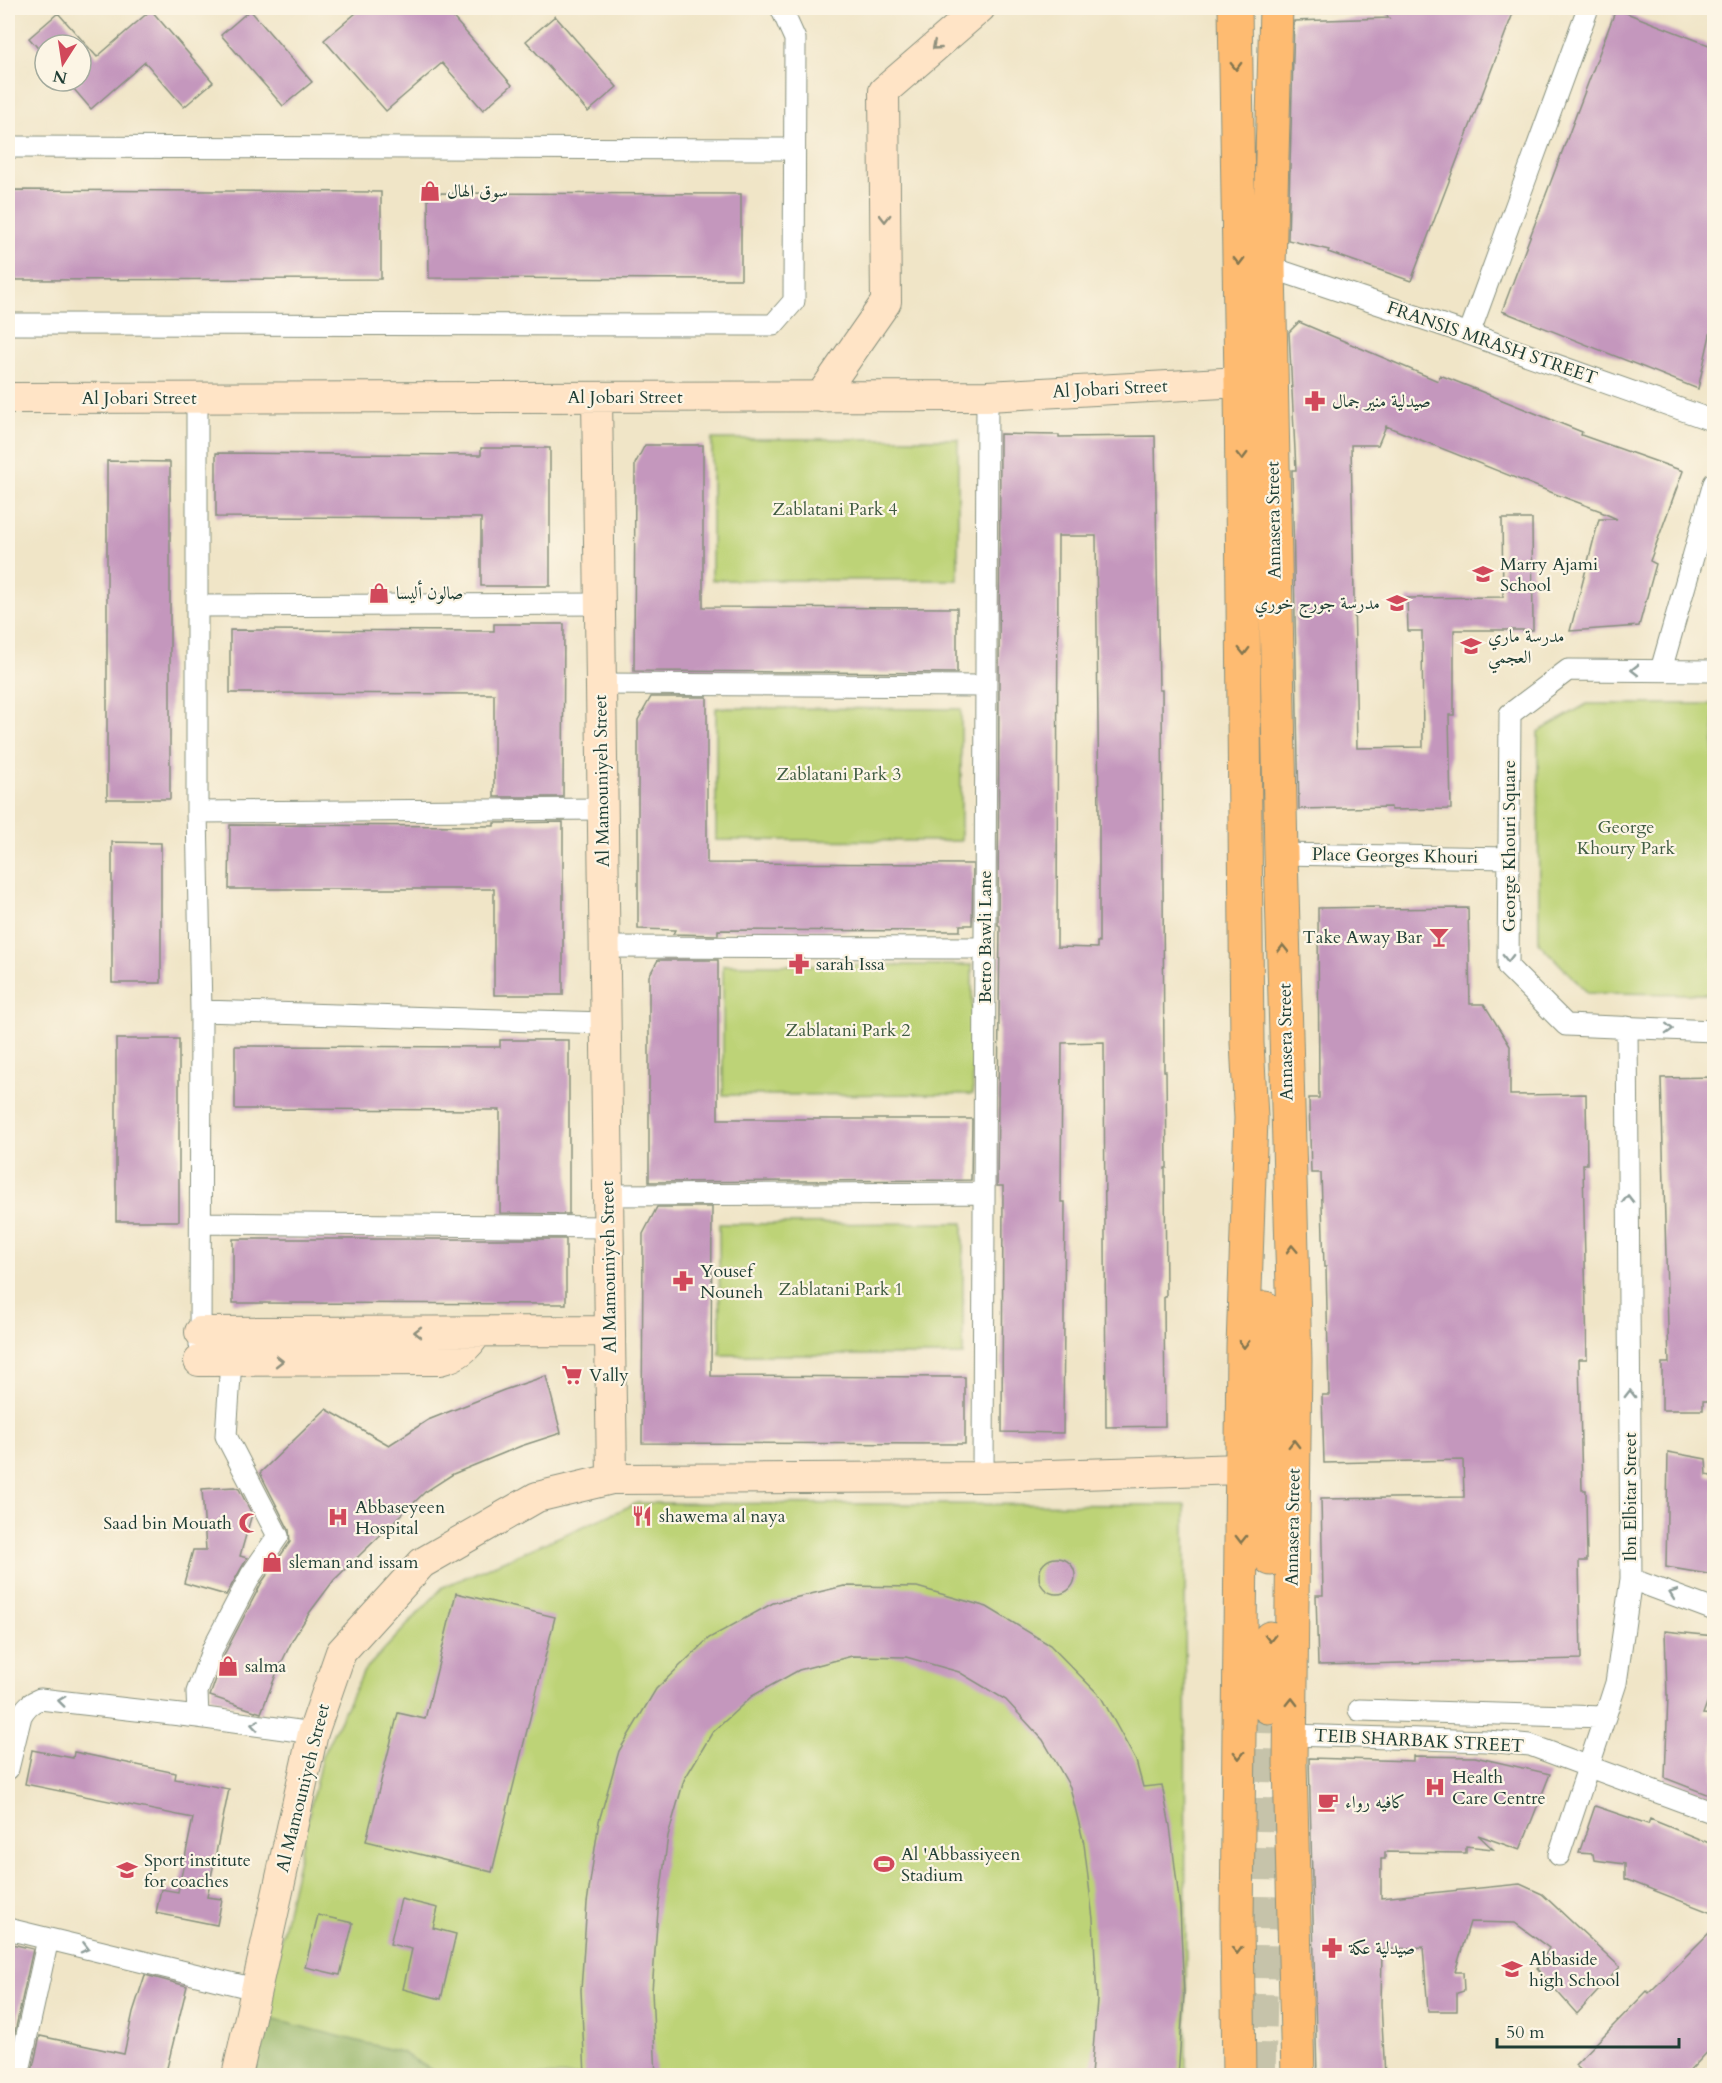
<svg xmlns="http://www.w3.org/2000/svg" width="1722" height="2083" font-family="Cardo,Amiri,serif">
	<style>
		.green { fill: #bdd377; stroke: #6e8856; stroke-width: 1.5 }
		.forest { fill: #96b568; stroke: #5a794e; stroke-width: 1.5 }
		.building { fill: #c497bd; fill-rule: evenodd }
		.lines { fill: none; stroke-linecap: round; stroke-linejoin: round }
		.primary-tunnel { stroke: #c6c3aa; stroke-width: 33; stroke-dasharray: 33 16; stroke-linecap: butt }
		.street-casing { stroke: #88917e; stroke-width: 23 }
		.secondary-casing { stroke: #88917e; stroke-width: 32 }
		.primary-casing { stroke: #88917e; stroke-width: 35 }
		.street { stroke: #fff; stroke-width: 21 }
		.secondary { stroke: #ffe4c6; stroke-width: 30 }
		.primary { stroke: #febb71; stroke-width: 33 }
		.oneway { stroke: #8f907d }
		.oneway2 { stroke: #83764f }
		.oneway3 { stroke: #8f9e9a }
		.labels { text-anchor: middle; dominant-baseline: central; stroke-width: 4.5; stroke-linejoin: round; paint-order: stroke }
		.poi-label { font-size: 18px; fill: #1f3d34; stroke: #fcf5e5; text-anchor: start }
		.street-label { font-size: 18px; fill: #1f3d34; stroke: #fcf5e5 }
		.park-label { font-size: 18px; fill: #3f5b41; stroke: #fcf5e5 }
	</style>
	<rect width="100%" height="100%" fill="#fcf5e5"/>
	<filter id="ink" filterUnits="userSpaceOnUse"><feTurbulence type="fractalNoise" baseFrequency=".0167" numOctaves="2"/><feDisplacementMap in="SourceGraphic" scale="12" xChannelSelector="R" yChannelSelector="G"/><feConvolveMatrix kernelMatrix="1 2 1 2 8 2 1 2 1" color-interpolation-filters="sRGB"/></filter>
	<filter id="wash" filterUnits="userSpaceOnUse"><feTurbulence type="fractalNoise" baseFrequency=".008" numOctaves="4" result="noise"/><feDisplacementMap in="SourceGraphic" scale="24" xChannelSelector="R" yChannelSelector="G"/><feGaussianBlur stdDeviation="1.35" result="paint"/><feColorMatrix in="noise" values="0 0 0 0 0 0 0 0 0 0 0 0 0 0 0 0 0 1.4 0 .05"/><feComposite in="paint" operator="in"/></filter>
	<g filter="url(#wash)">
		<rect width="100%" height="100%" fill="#f0e5c7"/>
		<path class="green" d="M712 439H958V580H712Z
			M1587 704H1714V994L1588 993 1539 943 1538 732Z
			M716 708 961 709V841L716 840Z
			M723 965H972L973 1094 723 1095Z
			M963 1223V1355H720L719 1224Z
			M637 1503 1185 1505 1186 2075 250 2076 322 1756 364 1671 443 1587Z"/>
		<path class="forest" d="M263 2017 401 2052 440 2075 250 2076Z"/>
		<g id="blocks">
			<path class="building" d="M362 8H387L450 14 512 85 483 110 442 63 386 111 324 40Z
				M1381 8H1515L1411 281 1328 252 1329 250 1288 240 1294 21 1389 18Z
				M1616 9 1714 47V317L1698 389 1502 311Z
				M151 10 213 82 184 107 145 62 91 109 67 81H81V45H45V56L29 38 58 13 97 57Z
				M250 10 312 82 283 106 221 35Z
				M555 16 617 87 588 112 526 41Z
				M8 190 381 192V279L8 280Z
				M428 193 741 194V279L429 278Z
				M1299 322 1438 381 1440 375 1582 432 1581 435 1683 471 1650 561 1656 564 1639 626 1570 631 1599 519H1617L1601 512V511L1558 495 1386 426 1378 445H1351L1357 748 1423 747 1422 631H1408L1407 598 1503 597 1502 519H1532L1533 630H1454V715H1449L1451 809 1391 810V807L1299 809 1292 470H1296L1289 332Z
				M1000 434 1059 435V437L1155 436 1159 690H1162L1164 1071H1166L1167 1168H1165L1166 1297H1164L1165 1426 1106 1427 1104 1042 1062 1043 1061 1202H1065L1063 1433 1002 1432 1003 1186H997L1000 926 998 925ZM1058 536H1096L1099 818V942H1097V948L1057 947Z
				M645 445H703V607L957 608V673L634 671 635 464Z
				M481 448H550V586H481V518L216 517V453L481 455Z
				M107 461 170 462V799H107Z
				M494 624H564L563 797H494V694L230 693V630L494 631Z
				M651 697H707V863L973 864 972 925H960V931L718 930V935L673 934 675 930 638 929V720Z
				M563 822V995H494V889H229L230 825 494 826V823Z
				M112 842 161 843V983H112Z
				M1379 907V909L1468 908 1470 1004H1484L1510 1046V1095L1586 1094 1587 1164H1583L1587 1359H1579L1582 1490H1586L1587 1561H1579L1581 1659 1318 1665 1316 1595H1323L1321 1499 1464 1497 1463 1460 1324 1463 1322 1395H1329L1326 1267H1324L1321 1173H1311L1309 1098H1319L1318 908Z
				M658 960H718V1119H972L971 1180 649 1182V976Z
				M116 1039H179V1221H116Z
				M500 1040H569V1214L500 1213V1110L235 1109V1046L500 1047Z
				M1714 1077V1401H1703V1410H1662V1363H1669L1661 1078Z
				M657 1207H712L711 1376 965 1377V1444L642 1443 643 1234Z
				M233 1239H566V1304L233 1303Z
				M546 1376 561 1433 521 1446 453 1474 425 1492 334 1580 310 1612 293 1639 277 1672 261 1713 210 1696 225 1653 262 1582 290 1542 289 1530 260 1473 326 1409 389 1445 428 1420 504 1390Z
				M1668 1452 1706 1459 1707 1475 1714 1477V1575L1666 1567Z
				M234 1487 239 1489 252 1514 240 1556 247 1558 226 1595 184 1583 193 1550H206L202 1489Z
				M1039 1576a18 18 0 1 1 36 0a18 18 0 1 1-36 0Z
				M844 1586 917 1587 987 1607 1050 1645 1101 1697 1136 1761 1143 1787 1162 1785 1170 1826 1180 1908 1184 1995 1178 2076H1091L1097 2000 1093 1919 1084 1844 1070 1787 1043 1740 1006 1700 959 1672 906 1657 852 1656 799 1670 752 1696 712 1733 684 1780 668 1836 658 1911 652 1991 656 2076H585L581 1990 587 1903 599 1821 619 1751 656 1689 709 1638 773 1603Z
				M456 1593 555 1617 492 1872 366 1841 398 1713 425 1719Z
				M1665 1631 1714 1636V1684L1703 1714 1714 1715V1797L1665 1778 1668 1695H1667Z
				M32 1750 73 1758 74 1752 176 1773 175 1779 229 1789 207 1897 222 1899 217 1925 156 1913 161 1889 178 1892 193 1818 25 1784Z
				M1413 1756 1475 1757 1550 1774 1520 1850 1478 1835 1493 1849 1466 1846V1853L1385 1852V1859H1381V1898L1520 1884 1542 1894 1620 1967 1577 2014 1537 1969 1549 1948 1515 1923 1470 1922 1455 1972H1463L1464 1991 1457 1993V2011H1428L1423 1947 1382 1950 1381 2004 1385 2076H1317L1309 1758 1413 1761Z
				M1595 1806 1648 1824 1650 1819 1714 1845V1914L1625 1879V1864L1594 1860 1593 1854 1579 1853Z
				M401 1899 438 1908 433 1928 456 1934 441 1999 403 1989 412 1949 390 1944Z
				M318 1915 353 1923 340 1975 305 1967Z
				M1714 1928V2045L1685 2076H1587L1575 2065 1647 1991 1649 1993Z
				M8 1943 33 1949 8 2064Z
				M145 1975 187 1986 165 2076H31L40 2036 124 2054 133 2012Z"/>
		</g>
	</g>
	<g filter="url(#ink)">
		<use href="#blocks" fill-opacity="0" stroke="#88917e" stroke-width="1.5"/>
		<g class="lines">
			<path class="primary-tunnel" d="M1259 2076 1268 1707"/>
			<g class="street-casing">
				<path id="street" d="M8 147 794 149
					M1269 267 1469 334 1714 421
					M8 324 773 325 794 301 795 39 781 8
					M1469 334 1588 8
					M197 398V812L201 1011 200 1345
					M198 606 600 604
					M1661 670 1714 483
					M1714 671 1568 670 1510 714 1508 967 1566 1025 1714 1031
					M601 684 986 686
					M197 812 603 809
					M1281 854 1508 858
					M604 947 985 948
					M201 1011 605 1023
					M608 1195 984 1193
					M201 1223 608 1227
					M983 1477 987 396
					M1631 1579 1714 1610
					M1359 1710 1605 1717 1616 1683 1631 1579 1627 1027
					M198 1717 197 1692 213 1648 251 1575 278 1536 226 1436 231 1361
					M1291 1735 1487 1741 1530 1745 1714 1813
					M8 1769 21 1716C26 1707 30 1703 40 1699L198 1717 313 1733
					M1559 1855 1605 1717
					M8 1929 255 1989
					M18 2076 48 1939"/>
			</g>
			<g class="secondary-casing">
				<path id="secondary" d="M597 397 612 1479
					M820 397 886 302 884 91 980 8
					M8 398 987 396 1241 382
					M200 1332 610 1331
					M199 1361 440 1360C457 1356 468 1348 477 1332
					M237 2076 313 1733 341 1652 422 1563 537 1497 612 1479 983 1477 1241 1469"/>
			</g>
			<g class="primary-casing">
				<path id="primary" d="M1235 8 1241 382 1247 1043 1251 1118 1243 1347 1237 1924 1239 2076
					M1276 8 1269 267 1281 854 1295 1360 1290 1763 1298 2076
					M1265 1308 1271 1559
					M1268 1707 1270 1638"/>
			</g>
			<use href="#street" class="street"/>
			<use href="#secondary" class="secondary"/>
			<use href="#primary" class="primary"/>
		</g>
		<defs><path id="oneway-chevron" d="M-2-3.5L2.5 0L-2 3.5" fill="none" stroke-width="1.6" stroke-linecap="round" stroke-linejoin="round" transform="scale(1.5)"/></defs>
		<g class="oneway">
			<use href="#oneway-chevron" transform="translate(936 46) rotate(139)"/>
			<use href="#oneway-chevron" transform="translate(885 218) rotate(90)"/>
			<use href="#oneway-chevron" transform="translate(418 1332) rotate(180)"/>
			<use href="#oneway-chevron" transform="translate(279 1361)"/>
		</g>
		<g class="oneway2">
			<use href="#oneway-chevron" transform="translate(1236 66) rotate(89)"/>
			<use href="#oneway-chevron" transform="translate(1239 261) rotate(89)"/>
			<use href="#oneway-chevron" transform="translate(1242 456) rotate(89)"/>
			<use href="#oneway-chevron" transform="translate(1244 651) rotate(89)"/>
			<use href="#oneway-chevron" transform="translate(1283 949) rotate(-91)"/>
			<use href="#oneway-chevron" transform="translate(1292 1249) rotate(-92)"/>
			<use href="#oneway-chevron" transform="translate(1244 1344) rotate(91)"/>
			<use href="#oneway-chevron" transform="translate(1294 1444) rotate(-89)"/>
			<use href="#oneway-chevron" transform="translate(1241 1539) rotate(91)"/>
			<use href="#oneway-chevron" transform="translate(1270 1638) rotate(91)"/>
			<use href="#oneway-chevron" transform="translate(1292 1702) rotate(-89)"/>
			<use href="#oneway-chevron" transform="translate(1239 1755) rotate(91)"/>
			<use href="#oneway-chevron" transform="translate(1237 1950) rotate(89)"/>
		</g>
		<g class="oneway3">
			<use href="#oneway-chevron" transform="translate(1635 670) rotate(-180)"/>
			<use href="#oneway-chevron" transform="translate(1508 958) rotate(89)"/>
			<use href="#oneway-chevron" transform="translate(1669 1029) rotate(2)"/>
			<use href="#oneway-chevron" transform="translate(1628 1199) rotate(-90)"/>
			<use href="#oneway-chevron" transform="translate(1630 1394) rotate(-90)"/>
			<use href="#oneway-chevron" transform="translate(1673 1594) rotate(-160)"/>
			<use href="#oneway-chevron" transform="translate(62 1701) rotate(-173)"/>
			<use href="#oneway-chevron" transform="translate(255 1725) rotate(-172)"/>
			<use href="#oneway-chevron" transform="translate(85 1948) rotate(14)"/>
		</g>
	</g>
	<defs>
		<g id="shop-bare" transform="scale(1.62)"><path d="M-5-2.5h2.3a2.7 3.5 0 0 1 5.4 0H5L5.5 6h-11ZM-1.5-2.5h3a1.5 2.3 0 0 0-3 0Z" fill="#d1495b" stroke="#fcf5e5" stroke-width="2.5" paint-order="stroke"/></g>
		<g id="pharmacy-bare" transform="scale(1.62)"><path d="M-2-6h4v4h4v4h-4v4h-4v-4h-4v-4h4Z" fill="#d1495b" stroke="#fcf5e5" stroke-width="2.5" paint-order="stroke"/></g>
		<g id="school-bare" transform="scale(1.62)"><path d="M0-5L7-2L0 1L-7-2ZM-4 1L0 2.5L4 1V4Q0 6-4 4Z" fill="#d1495b" stroke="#fcf5e5" stroke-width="2.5" paint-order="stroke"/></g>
		<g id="bar-bare" transform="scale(1.62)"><path d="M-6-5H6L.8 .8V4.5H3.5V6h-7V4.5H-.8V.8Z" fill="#d1495b" stroke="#fcf5e5" stroke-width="2.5" paint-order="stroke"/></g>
		<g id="supermarket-bare" transform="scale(1.62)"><path d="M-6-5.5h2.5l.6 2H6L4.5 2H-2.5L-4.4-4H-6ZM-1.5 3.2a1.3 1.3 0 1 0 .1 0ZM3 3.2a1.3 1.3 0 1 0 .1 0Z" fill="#d1495b" stroke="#fcf5e5" stroke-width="2.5" paint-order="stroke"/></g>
		<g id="restaurant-bare" transform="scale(1.62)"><path d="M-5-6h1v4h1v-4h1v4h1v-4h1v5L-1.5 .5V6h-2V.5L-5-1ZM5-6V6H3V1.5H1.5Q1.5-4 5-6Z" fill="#d1495b" stroke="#fcf5e5" stroke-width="2.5" paint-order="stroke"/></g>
		<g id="hospital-bare" transform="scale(1.62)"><path d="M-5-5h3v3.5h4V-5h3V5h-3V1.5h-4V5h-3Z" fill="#d1495b" stroke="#fcf5e5" stroke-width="2.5" paint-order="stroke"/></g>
		<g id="mosque-bare" transform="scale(1.62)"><path d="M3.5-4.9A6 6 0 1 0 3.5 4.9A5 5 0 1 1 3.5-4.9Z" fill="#d1495b" stroke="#fcf5e5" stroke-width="2.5" paint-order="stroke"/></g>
		<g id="cafe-bare" transform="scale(1.62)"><path d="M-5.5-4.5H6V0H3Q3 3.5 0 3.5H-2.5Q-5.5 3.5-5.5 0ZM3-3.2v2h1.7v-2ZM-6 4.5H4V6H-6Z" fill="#d1495b" stroke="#fcf5e5" stroke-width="2.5" paint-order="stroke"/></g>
		<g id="stadium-bare" transform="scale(1.62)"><path d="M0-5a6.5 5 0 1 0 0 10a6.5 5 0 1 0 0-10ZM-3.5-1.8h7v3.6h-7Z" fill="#d1495b" stroke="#fcf5e5" stroke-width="2.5" paint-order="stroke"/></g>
		<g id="university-bare" transform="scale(1.62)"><path d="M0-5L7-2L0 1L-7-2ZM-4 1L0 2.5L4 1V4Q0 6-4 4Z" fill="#d1495b" stroke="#fcf5e5" stroke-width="2.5" paint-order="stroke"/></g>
	</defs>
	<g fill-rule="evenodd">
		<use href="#shop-bare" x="430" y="191"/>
		<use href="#pharmacy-bare" x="1315" y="401"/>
		<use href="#school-bare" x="1483" y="574"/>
		<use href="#shop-bare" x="379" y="593"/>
		<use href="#school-bare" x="1397" y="603"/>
		<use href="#school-bare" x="1471" y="646"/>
		<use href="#bar-bare" x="1439" y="937"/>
		<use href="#pharmacy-bare" x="799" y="964"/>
		<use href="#pharmacy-bare" x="683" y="1281"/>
		<use href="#supermarket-bare" x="572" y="1375"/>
		<use href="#restaurant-bare" x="642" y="1516"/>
		<use href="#hospital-bare" x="338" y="1517"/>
		<use href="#mosque-bare" x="249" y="1523"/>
		<use href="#shop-bare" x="272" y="1562"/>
		<use href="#shop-bare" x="228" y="1666"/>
		<use href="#hospital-bare" x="1435" y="1787"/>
		<use href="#cafe-bare" x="1328" y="1802"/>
		<use href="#stadium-bare" x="884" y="1864"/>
		<use href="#university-bare" x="127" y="1870"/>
		<use href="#pharmacy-bare" x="1332" y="1948"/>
		<use href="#school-bare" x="1512" y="1969"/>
	</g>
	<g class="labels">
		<g class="poi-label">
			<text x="447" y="191">سوق الهال</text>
			<text x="1332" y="401">صيدلية منير جمال</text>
			<text x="1500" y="564">Marry Ajami<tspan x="1500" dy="21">School</tspan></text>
			<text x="396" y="593">صالون أليسا</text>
			<text x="1380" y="603" text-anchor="end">مدرسة جورج خوري</text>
			<text x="1488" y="636">مدرسة ماري<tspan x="1488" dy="21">العجمي</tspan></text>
			<text x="1422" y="937" text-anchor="end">Take Away Bar</text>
			<text x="816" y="964">sarah Issa</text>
			<text x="700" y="1271">Yousef<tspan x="700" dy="21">Nouneh</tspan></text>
			<text x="589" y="1375">Vally</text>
			<text x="355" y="1507">Abbaseyeen<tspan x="355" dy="21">Hospital</tspan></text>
			<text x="659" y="1516">shawema al naya</text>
			<text x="232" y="1523" text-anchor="end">Saad bin Mouath</text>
			<text x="289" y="1562">sleman and issam</text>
			<text x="245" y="1666">salma</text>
			<text x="1452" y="1777">Health<tspan x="1452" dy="21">Care Centre</tspan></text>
			<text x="1345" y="1802">كافيه رواء</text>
			<text x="901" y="1854">Al 'Abbassiyeen<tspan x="901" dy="21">Stadium</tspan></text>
			<text x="144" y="1860">Sport institute<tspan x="144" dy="21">for coaches</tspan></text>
			<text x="1349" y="1948">صيدلية عكة</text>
			<text x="1529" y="1959">Abbaside<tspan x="1529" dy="21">high School</tspan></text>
		</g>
		<g class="street-label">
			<text transform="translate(1492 343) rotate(19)">FRANSIS MRASH STREET</text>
			<text transform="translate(1110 389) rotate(-3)">Al Jobari Street</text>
			<text x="625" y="397">Al Jobari Street</text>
			<text x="139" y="398">Al Jobari Street</text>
			<text transform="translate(1274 520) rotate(-91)">Annasera Street</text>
			<text transform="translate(602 781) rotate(-91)">Al Mamouniyeh Street</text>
			<text transform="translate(1509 846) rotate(-90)">George Khouri Square</text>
			<text transform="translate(1395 856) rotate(1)">Place Georges Khouri</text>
			<text transform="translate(985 937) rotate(-90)">Betro Bawli Lane</text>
			<text transform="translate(1286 1042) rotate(-91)">Annasera Street</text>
			<text transform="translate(609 1267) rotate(-91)">Al Mamouniyeh Street</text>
			<text transform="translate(1630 1497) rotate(-90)">Ibn Elbitar Street</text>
			<text transform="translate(1293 1527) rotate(-89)">Annasera Street</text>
			<text transform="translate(1419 1741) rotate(3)">TEIB SHARBAK STREET</text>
			<text transform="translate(303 1788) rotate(-76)">Al Mamouniyeh Street</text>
		</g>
		<g class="park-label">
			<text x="835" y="509">Zablatani Park 4</text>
			<text x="839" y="774">Zablatani Park 3</text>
			<text x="1626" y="827">George<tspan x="1626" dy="21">Khoury Park</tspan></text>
			<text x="848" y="1030">Zablatani Park 2</text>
			<text x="841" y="1289">Zablatani Park 1</text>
		</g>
	</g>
	<rect width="1722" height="2083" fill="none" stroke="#fcf5e5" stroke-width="30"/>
	<g transform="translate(63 63) rotate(192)"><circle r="28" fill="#fcf5e5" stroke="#a4ab9e" stroke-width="1.5"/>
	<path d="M0-4.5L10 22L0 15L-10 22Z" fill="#d1495b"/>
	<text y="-9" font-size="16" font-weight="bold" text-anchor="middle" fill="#1f3d34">N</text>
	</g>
	<path d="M1497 2038v9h182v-9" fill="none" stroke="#1f3d34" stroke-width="3"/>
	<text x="1506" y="2038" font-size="18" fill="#1f3d34" stroke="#fcf5e5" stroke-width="4.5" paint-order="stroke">50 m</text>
</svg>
